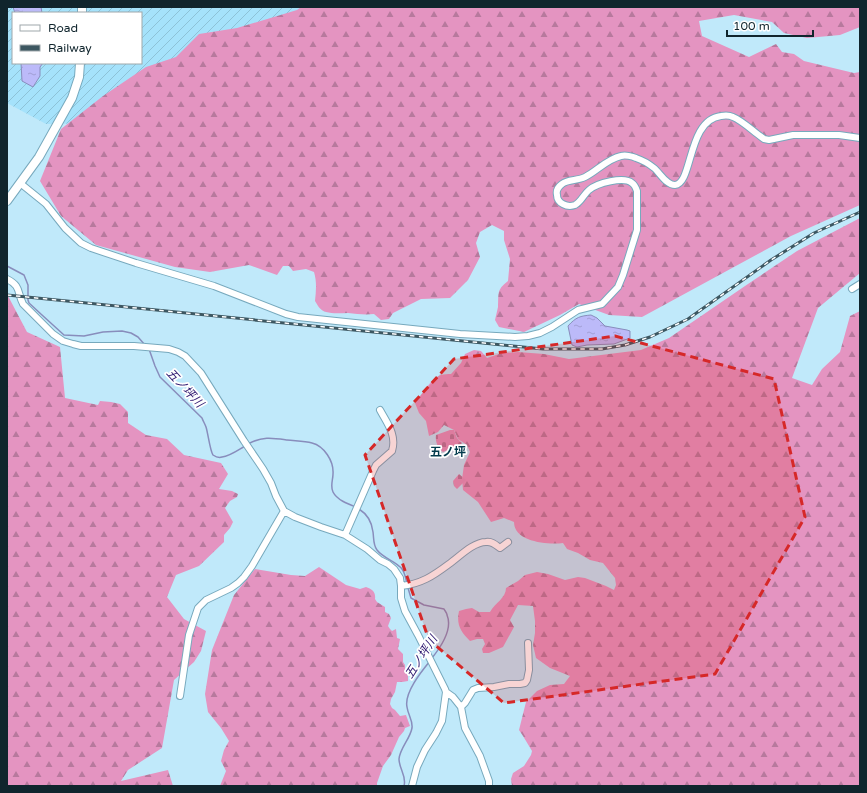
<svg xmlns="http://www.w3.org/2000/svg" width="867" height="793" font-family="'Varela Round','Noto Sans JP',sans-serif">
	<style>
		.industrial { fill: url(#industrial-furrows); fill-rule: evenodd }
		.forest { fill: url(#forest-firs) }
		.cemetery { fill: url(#cemetery-stones) }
		.water { fill: url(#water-ripples); stroke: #888dbc }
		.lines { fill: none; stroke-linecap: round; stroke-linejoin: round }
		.stream { stroke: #888dbc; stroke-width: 1.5 }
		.street-casing { stroke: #77a9bd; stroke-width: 8 }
		.secondary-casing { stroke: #77a9bd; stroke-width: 10 }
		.street { stroke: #fff; stroke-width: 6 }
		.secondary { stroke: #fff; stroke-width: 8 }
		.rail-casing { stroke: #3d5761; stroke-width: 3 }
		.rail { stroke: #fff; stroke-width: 1.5; stroke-dasharray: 4.5; stroke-linecap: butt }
		.marked { fill: #d62828; fill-opacity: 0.2; stroke: #d62828; stroke-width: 3; stroke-dasharray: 8 5; stroke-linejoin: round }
		.labels { text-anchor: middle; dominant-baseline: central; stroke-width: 3.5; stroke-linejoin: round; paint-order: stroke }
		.water-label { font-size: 12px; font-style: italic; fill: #2d176f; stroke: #fff }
		.neighbourhood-label { font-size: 12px; font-weight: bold; fill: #023a4c; stroke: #fff }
	</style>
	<defs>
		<pattern id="industrial-furrows" width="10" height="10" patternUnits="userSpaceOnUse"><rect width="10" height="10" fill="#a5e2fb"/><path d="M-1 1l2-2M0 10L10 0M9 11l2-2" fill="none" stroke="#8dc2d7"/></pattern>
		<pattern id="forest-firs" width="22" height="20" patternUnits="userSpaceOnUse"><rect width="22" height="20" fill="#e494c1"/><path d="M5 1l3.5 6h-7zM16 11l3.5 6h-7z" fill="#b7799d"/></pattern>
		<pattern id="cemetery-stones" width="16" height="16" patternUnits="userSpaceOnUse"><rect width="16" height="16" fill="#df92bd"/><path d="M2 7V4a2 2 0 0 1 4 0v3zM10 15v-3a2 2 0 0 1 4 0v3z" fill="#b3779a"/></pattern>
		<pattern id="water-ripples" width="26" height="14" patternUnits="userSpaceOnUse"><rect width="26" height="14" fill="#bcbaf9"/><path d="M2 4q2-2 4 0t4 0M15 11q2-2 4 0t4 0" fill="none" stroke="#a1a0d6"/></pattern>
	</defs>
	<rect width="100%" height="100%" fill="#c0e9fa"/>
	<path class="industrial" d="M7 7H311L113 123 46 124 7 103ZM13 13H141V63H13Z"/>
	<path class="forest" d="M301 7H860V27L840 35 807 38 784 33 772 22 734 15 699 21 702 36 749 57 776 44 782 52 794 54 804 61 854 73 860 72V205L791 236 642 317 609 315 579 304 560 315 524 332 499 327 495 320C496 316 497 311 498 307 499 294 496 290 508 281L510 259 504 240V231L492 225 480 232 476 243 480 257 468 280 450 298 421 299 393 313 389 319 381 320 374 314C365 315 357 314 348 313 341 313 333 314 326 312 320 310 318 306 315 301 316 291 317 282 314 272L306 269 293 271 289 266H283L277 275 249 265 210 272 175 267 96 245 61 216 40 181 61 129 103 96 146 67 176 57 199 34 237 28 297 10Z
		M860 218V273L818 308 792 378 812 385 822 369 840 352 850 316 860 311V786H512L511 779 513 773 524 766 531 755 532 751 523 736 519 730 526 702 537 691 550 685 564 684 570 676 550 668 536 658 533 645 535 633V621L533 606 518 605 510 620 514 627 503 647 489 653H483L482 649 485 644 483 639H477L470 641C461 632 456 625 459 611L466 609 472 608 479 612H490C495 603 506 598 506 588L518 581 525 575 537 572 548 574 565 580 578 577 585 578 606 586 614 590 616 585 615 578 603 563 590 560 578 553 567 549 563 543C548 545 514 542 514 522L504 518 491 522 478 502 463 490 462 479 464 465 470 452 467 445 458 439 454 430 444 425 438 432 429 436 426 421 419 413 415 403C422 395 431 378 441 375 444 374 448 374 451 374L461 363 465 354 474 350 481 351 487 358 502 353 518 352 544 354 569 359 641 350 669 338 745 286 797 251Z
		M7 294 27 332 60 347 65 398 98 405 100 401 111 402 120 404 128 412V423L146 435 167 439 184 455 221 463 228 474 219 489 232 491 238 494 237 497 230 501 225 508 233 522 230 528 224 535V542L199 566 176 575 167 597 184 619 206 631 201 651 194 662 174 680 162 748 128 770 121 781 168 770 173 786H7Z
		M319 567 346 585 360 589 366 587C372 589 376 592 375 599L377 602 385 607V612L389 614 391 618 388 626 390 629 392 631 396 629 397 638 400 639 398 649 403 654V662L405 665V671L408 676V681L402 682H397L395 692 391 699 390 704 392 708 395 710 400 716 406 715 410 726 405 728 404 731 399 737 391 755 383 766 377 783V786H220L226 771 221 761 224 750 229 741 221 728 208 712 205 694 212 650 234 595 255 569 291 575 305 576Z"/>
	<path class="cemetery" d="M450 430H454L457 438 462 443C457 450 450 449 443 452 438 448 435 442 436 435Z
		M459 474 466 480 457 489 454 486 453 481Z"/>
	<path class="water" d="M13 7H41L42 13H15Z
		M21 63H43L40 67V76L33 87 22 81Z
		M591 315 597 318 605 326 627 330 630 331V338L614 344 587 345 577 347 572 345 568 326C576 317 580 316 591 315Z"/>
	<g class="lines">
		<path class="stream" d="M7 266 24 275 28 285V300L29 303 42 315 64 335 84 336 103 332 122 331 131 333 138 337 145 345
			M149 349 155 366 160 377 202 418C203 421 205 424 206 427 208 433 210 451 213 455 216 457 219 458 222 457 230 456 238 450 245 446
			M248 444C262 436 273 438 287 440 295 441 304 441 312 443 324 446 334 461 333 474 333 480 330 486 333 492 337 500 348 504 356 507
			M359 509C367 514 372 523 373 532 374 539 373 545 377 550 384 559 396 561 402 569 405 573 406 579 407 584
			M408 588 411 598 424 605 444 609C445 611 447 613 447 615 453 629 440 648 432 658
			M404 786C407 776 399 769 399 759 400 748 410 739 412 728 413 720 408 715 407 707 404 693 421 672 430 661"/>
		<g class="street-casing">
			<path id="street" d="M20 183 46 204 65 228 81 243 91 248 136 263 214 286 286 314 298 317 460 334 515 337 528 336 540 333 552 327 578 310 602 304 618 287 623 275 637 230V191C636 188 635 185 632 183 624 176 597 183 589 190 584 194 581 202 575 205 567 208 557 203 557 195 556 191 558 187 562 184 568 179 577 181 585 177 597 171 607 159 621 156 625 155 632 156 636 158 642 160 649 164 654 168 660 173 666 185 675 185 693 184 687 120 721 116 726 115 729 115 733 117 741 120 753 131 760 136L764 139 769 140 793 135H839L860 138
				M7 279C21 286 17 292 23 304L53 334 63 341 73 344 81 346H134L169 349 178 352 185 356 201 373 244 441 263 469 271 483 276 496 284 511 295 517 321 527 345 535 367 549 380 560 388 564 394 569 400 578 401 586V598L405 611 418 635 445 689 446 692 442 721 436 733 425 750 417 767 412 786
				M852 289 860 284
				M345 535 373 471 376 465 392 451C397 435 387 423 380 410
				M401 586C421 584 433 576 449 564 459 557 473 542 486 542 492 541 496 545 500 548L508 542
				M446 692 453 697 461 707 465 728 480 756 489 781V786
				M180 696 189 635 198 608 206 600 231 588 238 583 244 577 252 566 284 511
				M461 707 465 703 473 690 478 688 494 687 509 684H520L525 683 527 680 529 670 528 643"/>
		</g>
		<g class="secondary-casing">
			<path id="secondary" d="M82 13V7
				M7 201 39 157 72 98 79 77 80 63"/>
		</g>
		<use href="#street" class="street"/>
		<use href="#secondary" class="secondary"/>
		<g class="rail-casing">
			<path id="rail" d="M7 295 543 349H602L625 345 650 337 688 319 771 260 814 233 860 212"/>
		</g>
		<use href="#rail" class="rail"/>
	</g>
	<path class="marked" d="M615 336 774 379 805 517 715 674 504 703 429 640 365 455 454 359Z"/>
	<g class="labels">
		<g class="water-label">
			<text transform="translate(185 388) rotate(47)">五ノ坪川</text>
			<text transform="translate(421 657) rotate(-57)">五ノ坪川</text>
		</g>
		<g class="neighbourhood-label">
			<text x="448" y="452">五ノ坪</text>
		</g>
	</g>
	<rect width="867" height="793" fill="none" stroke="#10252d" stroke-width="16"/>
	<rect x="12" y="12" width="130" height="52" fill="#ffffff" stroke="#9fa8ab"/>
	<rect x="20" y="25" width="20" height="6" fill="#ffffff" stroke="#9fa8ab"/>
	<text x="48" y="32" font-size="12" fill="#10252d">Road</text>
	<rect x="20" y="45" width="20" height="6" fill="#3d5761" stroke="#9fa8ab"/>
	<text x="48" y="52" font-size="12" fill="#10252d">Railway</text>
	<path d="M727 30v6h86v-6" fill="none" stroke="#10252d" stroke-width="2"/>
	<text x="733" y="30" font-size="12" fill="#10252d" stroke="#ffffff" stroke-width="3" paint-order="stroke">100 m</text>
</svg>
